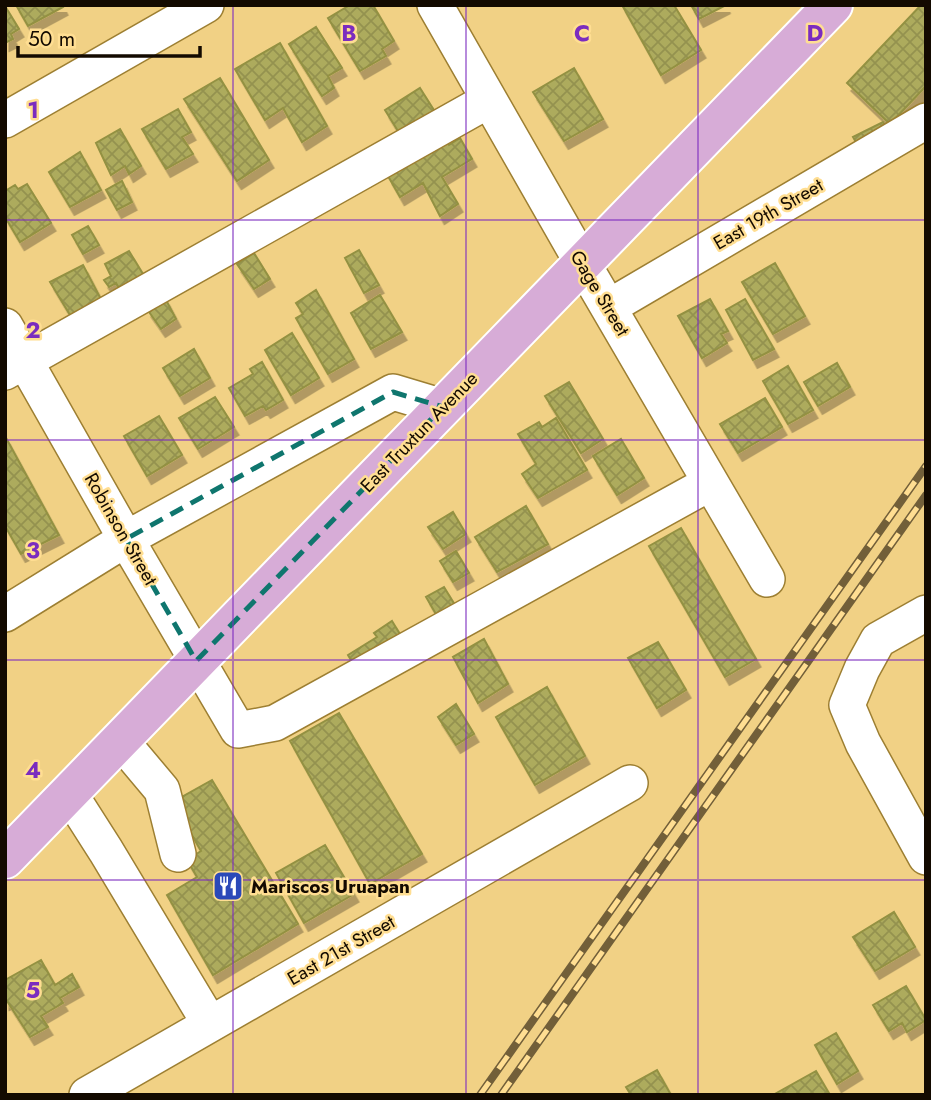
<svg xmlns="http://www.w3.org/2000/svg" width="931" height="1100" font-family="Jost,sans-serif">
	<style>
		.building { fill: url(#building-cross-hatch); stroke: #939142; stroke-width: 2; filter: url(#shadow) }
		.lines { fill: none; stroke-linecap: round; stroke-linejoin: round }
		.minor-casing { stroke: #9d7f32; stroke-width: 38 }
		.major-casing { stroke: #fff; stroke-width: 42 }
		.minor { stroke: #fff; stroke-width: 35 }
		.major { stroke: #d7acd7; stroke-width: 38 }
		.rail-casing { stroke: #725f39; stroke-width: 8 }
		.rail { stroke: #ffde92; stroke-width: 5; stroke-dasharray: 16; stroke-linecap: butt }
		.marked { fill: none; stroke: #0f766e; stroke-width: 5; stroke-dasharray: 14 9; stroke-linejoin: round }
		.grid { fill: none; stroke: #7b2cbf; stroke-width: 2; stroke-opacity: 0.55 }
		.labels { text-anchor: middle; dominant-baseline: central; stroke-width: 5; stroke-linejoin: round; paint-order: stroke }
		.street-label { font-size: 19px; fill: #130a00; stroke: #ffde92 }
		.poi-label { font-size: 19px; font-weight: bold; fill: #130a00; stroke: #ffde92; text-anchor: start }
		.grid-label { font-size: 23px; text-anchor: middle; font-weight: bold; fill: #7b2cbf; stroke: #ffde92; stroke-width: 5; stroke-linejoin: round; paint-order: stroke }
	</style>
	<defs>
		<pattern id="building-cross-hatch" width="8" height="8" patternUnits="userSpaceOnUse" patternTransform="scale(1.75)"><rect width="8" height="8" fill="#adab5d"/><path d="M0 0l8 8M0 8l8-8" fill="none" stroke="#94924f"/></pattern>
		<filter id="shadow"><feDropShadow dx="4.5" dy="8" stdDeviation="0" flood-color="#0004"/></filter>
	</defs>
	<rect width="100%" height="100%" fill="#f1d185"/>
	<path class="building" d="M16 5H62L63 7 28 26Z
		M350 5H373L394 41 382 49 386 56 360 71 328 18Z
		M622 5H674L701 50 661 75Z
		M691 5H726L699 19Z
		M921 5H926V86L890 124 847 83Z
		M5 6 19 29 11 34 13 39 5 43Z
		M316 27 342 68 328 76 334 88 322 96 289 44Z
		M280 43 327 126 302 142 283 108 265 120 235 69Z
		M574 68 603 119 564 141 533 92Z
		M220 78 269 160 237 181 184 99Z
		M420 88 437 115 401 136 385 110Z
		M178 109 191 132 182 137 193 154 166 169 142 129Z
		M883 122 888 130 858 146 853 137Z
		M120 129 141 166 129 174 125 166 111 175 96 143Z
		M460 138 472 159 442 177 458 204 440 216 423 183 400 197 388 176 446 141 449 145Z
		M80 152 101 190 70 207 49 172Z
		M122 181 132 202 117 210 106 190Z
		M27 184 51 223 20 242 5 217V191L15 185 18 189Z
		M88 226 99 245 83 254 72 235Z
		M359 250 379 285 364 293 345 258Z
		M129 251 146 279 121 293 116 283 109 287 104 280 111 276 105 264Z
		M254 253 270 279 254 289 237 264Z
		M775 263 805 316 773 334 742 282Z
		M83 265 103 303 73 320 50 282Z
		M316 290 354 359 328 374 296 318 303 314 296 303Z
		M380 295 402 332 371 349 351 313Z
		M165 298 176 319 161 329 147 309Z
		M710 299 728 331 721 334 727 343 702 358 678 316Z
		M745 299 774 349 753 360 726 310Z
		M292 333 319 378 291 395 265 350Z
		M194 349 210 378 180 396 163 368Z
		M262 362 283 400 266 410 263 406 245 416 229 388 253 374 250 369Z
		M837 363 850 387 818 406 804 382Z
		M788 366 813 410 788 424 763 381Z
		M569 382 603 439 581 453 545 396Z
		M215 397 234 427 198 449 179 418Z
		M765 398 782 427 738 453 720 424Z
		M159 416 182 455 147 476 124 436Z
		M556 418 587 470 538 498 522 474 536 464 518 434 539 422 542 427Z
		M5 436 59 535 21 554 5 526Z
		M621 439 644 478 617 495 593 456Z
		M526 506 548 544 497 572 475 537Z
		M453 512 466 534 443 549 428 527Z
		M681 528 756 659 725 677 649 546Z
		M456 551 469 573 453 582 440 561Z
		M444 587 458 610 440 621 426 597Z
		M392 621 406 644 358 672 348 655 377 637 374 633Z
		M484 639 508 684 478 703 453 657Z
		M658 642 686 690 657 708 628 658Z
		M547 687 585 756 535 785 496 717Z
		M456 704 474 734 456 745 438 717Z
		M339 713 422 854 370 884 290 741Z
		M212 780 298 924 213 975 167 895 197 877 187 860 201 851 173 802Z
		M325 845 354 894 304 923 276 873Z
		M894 912 915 947 875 971 853 937Z
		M41 960 55 985 72 974 79 987 60 998 63 1003 41 1016 48 1027 30 1037 7 1001 5 1002V980Z
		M906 986 926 1020 907 1032 902 1023 889 1031 873 1005Z
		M836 1033 858 1071 837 1084 815 1045Z
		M657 1070 671 1095H631L626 1087Z
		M816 1071 830 1095H773Z"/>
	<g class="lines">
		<g class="minor-casing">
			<path id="minor" d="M435 5 583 264 767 579
				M5 120 206 5
				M609 307 926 121
				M5 326 126 539 238 730 275 723 710 483
				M5 372 489 100
				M926 613 878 640 862 669 847 705 863 743 926 857
				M5 614 126 539 393 392 443 407
				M120 740 162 790 178 854
				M69 793 106 851 210 1024
				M87 1095 630 783"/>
		</g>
		<g class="major-casing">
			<path id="major" d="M5 859 833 5"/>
		</g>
		<use href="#minor" class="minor"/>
		<use href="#major" class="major"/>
		<g class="rail-casing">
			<path id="rail" d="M480 1095 926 466
				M501 1095 926 495"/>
		</g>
		<use href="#rail" class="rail"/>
	</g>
	<path class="marked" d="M393 392 443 407 196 661 126 539Z"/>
	<path class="grid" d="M233 5V1095M466 5V1095M698 5V1095M5 220H926M5 440H926M5 660H926M5 880H926"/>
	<defs>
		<g id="restaurant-square" transform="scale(1.575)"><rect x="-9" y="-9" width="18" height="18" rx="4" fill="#2b49b9" stroke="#ffde92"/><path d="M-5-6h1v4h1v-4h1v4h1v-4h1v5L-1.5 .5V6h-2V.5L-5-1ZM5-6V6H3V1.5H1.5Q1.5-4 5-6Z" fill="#fff"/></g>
	</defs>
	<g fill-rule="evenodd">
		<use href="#restaurant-square" x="228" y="886"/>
	</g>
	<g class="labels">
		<g class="street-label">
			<text transform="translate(768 214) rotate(-30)">East 19th Street</text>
			<text transform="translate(600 293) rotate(59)">Gage Street</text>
			<text transform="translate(419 432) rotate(-46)">East Truxtun Avenue</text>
			<text transform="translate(121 529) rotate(60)">Robinson Street</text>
			<text transform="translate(341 950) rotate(-30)">East 21st Street</text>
		</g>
		<g class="poi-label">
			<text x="251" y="886">Mariscos Uruapan</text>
		</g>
	</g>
	<g class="grid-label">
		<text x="349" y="41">B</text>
		<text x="582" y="41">C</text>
		<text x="815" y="41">D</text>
		<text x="33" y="118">1</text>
		<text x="33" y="338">2</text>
		<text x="33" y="558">3</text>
		<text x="33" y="778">4</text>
		<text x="33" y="998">5</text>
	</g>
	<rect width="931" height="1100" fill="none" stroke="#130a00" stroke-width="14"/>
	<path d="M18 46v10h182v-10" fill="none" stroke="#130a00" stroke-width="3.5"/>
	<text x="28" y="46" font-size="21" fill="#130a00" stroke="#ffde92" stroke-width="5" paint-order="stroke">50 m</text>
</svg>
